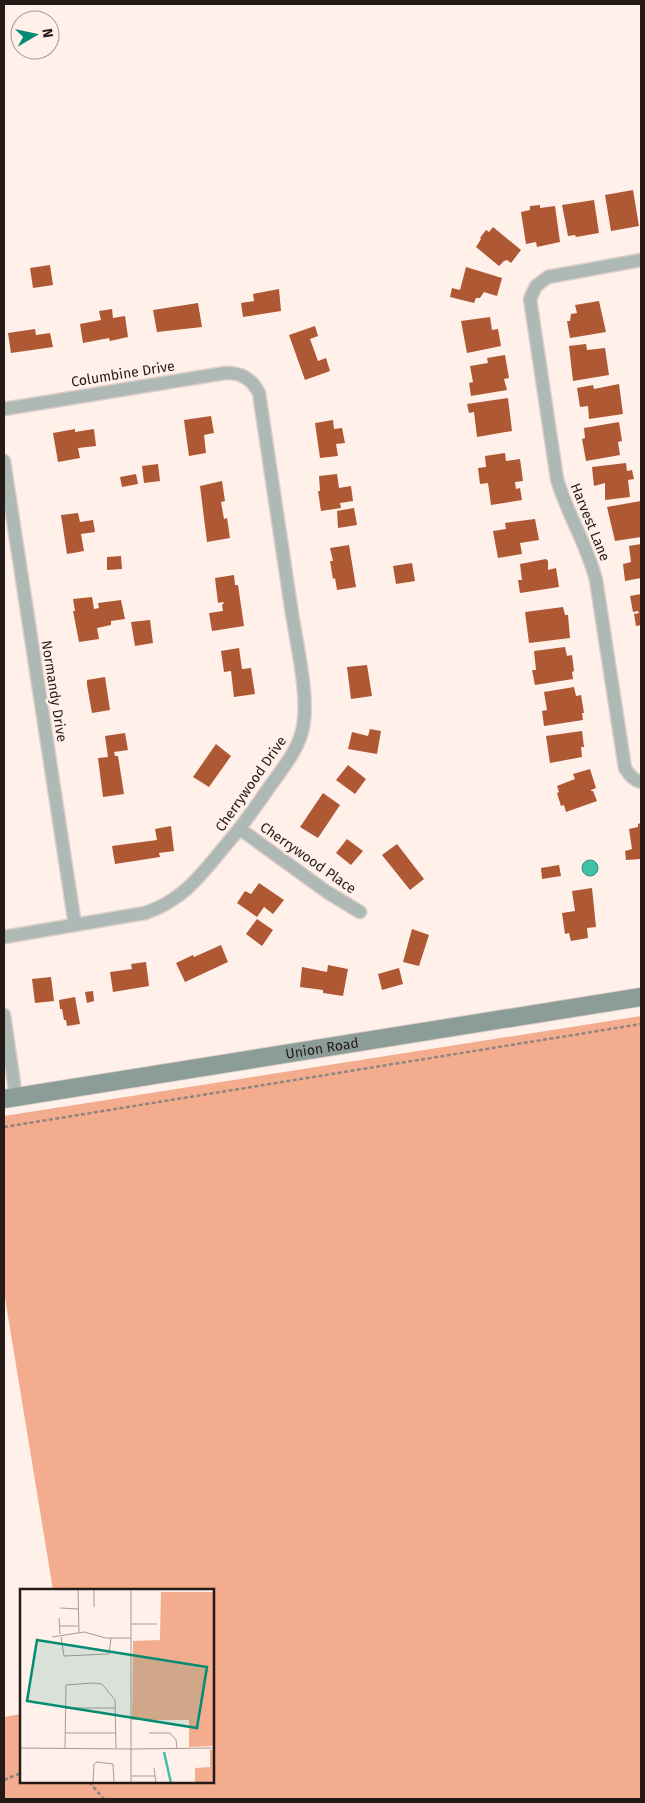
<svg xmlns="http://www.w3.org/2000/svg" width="645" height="1803" font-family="'Fira Sans',sans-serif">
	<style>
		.green { fill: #f4ac8e }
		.water { fill: #3fc2a4; stroke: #37907a }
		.building { fill: #ae5834 }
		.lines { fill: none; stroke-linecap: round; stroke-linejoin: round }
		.street-casing { stroke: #dccec8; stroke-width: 15 }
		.secondary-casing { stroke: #dccec8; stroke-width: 20 }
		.path { stroke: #918581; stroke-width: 2.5; stroke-dasharray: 4 2.5; stroke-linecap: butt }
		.street { stroke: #aeb9b6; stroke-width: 12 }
		.secondary { stroke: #8c9d97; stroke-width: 18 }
		.labels { text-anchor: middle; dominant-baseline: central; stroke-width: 5; stroke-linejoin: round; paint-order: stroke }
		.street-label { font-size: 14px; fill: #241b18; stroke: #fff0ea }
		.inset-river { fill: none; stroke: #3fc2a4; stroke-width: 2.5 }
		.inset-road { fill: none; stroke: #a79b96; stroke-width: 1 }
		.view { fill: #048c73; fill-opacity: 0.15; stroke: #048c73; stroke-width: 2.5 }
		.inset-edge { fill: none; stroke: #241b18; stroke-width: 2.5 }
	</style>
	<rect width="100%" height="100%" fill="#fff0ea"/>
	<path class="green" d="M641 1016V1799H4V1717L21 1714V1782H212V1590H53L4 1292V1116Z"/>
	<path class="water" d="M582 868a8 8 0 1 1 16 0a8 8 0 1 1-16 0Z"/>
	<path class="building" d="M633 190 639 226 611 231 605 195Z
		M594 200 599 233 576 237 575 235 568 236 562 205Z
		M540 205V208L555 206 560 242 537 247 536 242 526 244 521 212 530 210V206Z
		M493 227 521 250 511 263 507 260 504 261 499 266 476 247 481 239 480 238 486 230 489 232Z
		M50 265 53 285 33 288 30 268Z
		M466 267 502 278 497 296 484 292 480 298H476L474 303 450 297 452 288 460 290Z
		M279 289 281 311 243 317 241 303 254 301 253 294Z
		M599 301 606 332 570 338 567 321H570L571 314 577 313 575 305Z
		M198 303 202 327 157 332 153 310Z
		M112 309 113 318 125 316 128 337 110 341 109 338 83 343 80 324 101 320 99 311Z
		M490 317 492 330 498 329 501 346 467 353 461 321Z
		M315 326 318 336 310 339 318 361 326 358 330 371 305 380 289 335Z
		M35 329 36 335 50 333 53 347 11 353 8 333Z
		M586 344 587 350 605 348 609 375 573 381 569 346Z
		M505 355 509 378 504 379 507 390 471 396 469 383 473 382 470 366 488 363 487 358Z
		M619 384 623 414 589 419 588 406 580 407 577 388 593 385 594 389Z
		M508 398 512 431 477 437 474 412 469 413 467 404Z
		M211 416 214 433 204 435 206 453 189 456 184 420Z
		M333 420 334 429 342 428 345 443 336 444 338 456 320 458 315 423Z
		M619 422 622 441 618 442 620 455 586 461 582 439 585 438 584 428Z
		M75 429V432L94 429 96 446 78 448 80 458 58 462 53 433Z
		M505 453 506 461 520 459 523 481 515 482 516 489 520 488 522 500 491 505 488 483 480 484 478 468 486 467 485 456Z
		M626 463 627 471 632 470 634 479 628 480 630 497 605 500V483L594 486 592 467Z
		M158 464 160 481 144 483 142 466Z
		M136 474 138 484 122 487 120 477Z
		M337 474 339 488 351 486 353 501 340 503 341 508 321 511 318 491H320L319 476Z
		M222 481 225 501 221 502 224 519 227 518 230 538 207 542 200 486Z
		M641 501V537L615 541 607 507Z
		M354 508 357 525 338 528 337 511Z
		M78 513 80 522 93 520 95 532 81 534 84 551 67 554 61 515Z
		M535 519 539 540 520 543 522 554 498 558 493 531 506 529 505 523Z
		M641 544V578L625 581 623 564 631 562 629 546Z
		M349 545 356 587 337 590 335 578 333 579 330 561H333L330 548Z
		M121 556 122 569 107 570V557Z
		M546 559 548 561V570L556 568 559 587 520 593 518 580H522L520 564Z
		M412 563 415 581 396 584 393 566Z
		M234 575 235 585H238L244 626 212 631 209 613 223 611 222 604H224L223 602 218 603 215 578Z
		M641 594V625L636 626 634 614 639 613 638 611 633 612 630 596Z
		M92 597 94 609 99 608 98 603 121 600 125 619 111 621V625L97 628 99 639 79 642 73 611H75L73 599Z
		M563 607 565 615H568L570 638 529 643 525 612Z
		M150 620 153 643 135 646 131 622Z
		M565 647 567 656 572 655 574 671 572 672 573 679 535 685 532 670H536L534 651Z
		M239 648 242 669 251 668 255 694 234 697 231 671 224 672 221 651Z
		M367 665 372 696 351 699 347 667Z
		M105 677 110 710 92 713 87 685V680Z
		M574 687 576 696 581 695 584 713H582L583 720 544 726 542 711 547 710 544 692Z
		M370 729 381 731 377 754 348 749 352 732 368 736Z
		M582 731 584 747H581L582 757 550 763 546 736Z
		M125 733 128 750 114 752 115 756H118L124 794 103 797 98 758 108 757 105 736Z
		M216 744 231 756 209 787 193 777Z
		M348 765 366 779 355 794 336 780Z
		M590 769 596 788 591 790V791H593L597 801 566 812 564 805 561 806 557 793 559 792 557 786 575 779 573 774Z
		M323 793 340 805 318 838 300 827Z
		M641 823V859L626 860 625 851 632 849 629 829 638 827V824Z
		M171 826 174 851 159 853 160 857 115 864 112 846 157 840 155 829Z
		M347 839 363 851 351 865 336 853Z
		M397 844 424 879 410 890 382 855Z
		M559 865 561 876 542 879 541 868Z
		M259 883 284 900 273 914 264 907 257 917 237 903 245 891 251 894Z
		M592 888 596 927 587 928 588 938 571 941 569 933 565 934 562 913 575 911 572 891Z
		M257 919 273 930 262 946 246 934Z
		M412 929 429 935 419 966 403 962Z
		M221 945 228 962 185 982 176 963 193 955 194 957Z
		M146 962 149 986 113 992 110 972 132 969 131 964Z
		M328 965 348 969 343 996 323 993V990L300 987 302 967 327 972Z
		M399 968 403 984 382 990 378 974Z
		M51 977 54 1001 35 1003 32 979Z
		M93 991 94 1001 87 1003 85 992Z
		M75 997 80 1024 67 1026 66 1020H64L62 1009H60L59 1000Z"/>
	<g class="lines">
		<g class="street-casing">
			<path id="street" d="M641 260 548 277 536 286 530 299 557 479C567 514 587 544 596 580L625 768C629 775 633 780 641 782
				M4 409 225 373C241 372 252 379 259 393 270 467 281 541 292 614 297 645 309 697 303 727 299 750 281 770 268 789 256 806 244 824 230 840 204 871 185 900 145 913L4 937
				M4 461 75 925
				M240 829 327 892 360 912
				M4 1015 16 1097"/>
		</g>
		<g class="secondary-casing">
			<g id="secondary">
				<path id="s1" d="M4 1099 641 997"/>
			</g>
		</g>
		<path class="path" d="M4 1127 641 1024
			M4 1780 21 1773
			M89 1782 104 1799"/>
		<use href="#street" class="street"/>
		<use href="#secondary" class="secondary"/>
	</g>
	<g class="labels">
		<g class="street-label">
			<text transform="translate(123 374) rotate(-9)">Columbine Drive</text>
			<text transform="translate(590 522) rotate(68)">Harvest Lane</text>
			<text transform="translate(54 691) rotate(81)">Normandy Drive</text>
			<text transform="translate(251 784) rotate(-55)">Cherrywood Drive</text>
			<text transform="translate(308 858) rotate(35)">Cherrywood Place</text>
			<text stroke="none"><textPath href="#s1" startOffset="322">Union Road</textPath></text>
		</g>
	</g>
	<g transform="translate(20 1589)">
		<rect width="194" height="194" fill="#fff0ea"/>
		<path d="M141 3H194V157L169 158V131H112L113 52 140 51ZM190 161H194V194H175V179L190 178Z" fill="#f4ac8e"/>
		<path class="inset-river" d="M144 163 151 194"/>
		<path class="inset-road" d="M58 0 59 43M74 0V18M111 0V194M40 19 58 20M39 29 40 45M111 35H137M39 37H58M32 48 64 43 86 49H111M41 48 44 67 89 65 91 49M46 119H95M45 144H96M129 144H150L156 151 157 159M0 159 111 160M45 159 46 96 72 94 82 95 95 111 96 159M111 160 194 159M134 179 136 194M111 187H135M73 194 74 175 77 173 93 175 94 194"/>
		<path class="view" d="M17 51 187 78 177 139 7 112Z"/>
		<rect width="194" height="194" class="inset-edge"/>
	</g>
	<rect width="645" height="1803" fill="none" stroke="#241b18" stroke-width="10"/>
	<g transform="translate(35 35) rotate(81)"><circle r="24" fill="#fff0ea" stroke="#a79b96"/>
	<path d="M0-4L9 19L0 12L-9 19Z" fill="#048c73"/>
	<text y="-8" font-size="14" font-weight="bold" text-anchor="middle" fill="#241b18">N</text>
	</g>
</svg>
